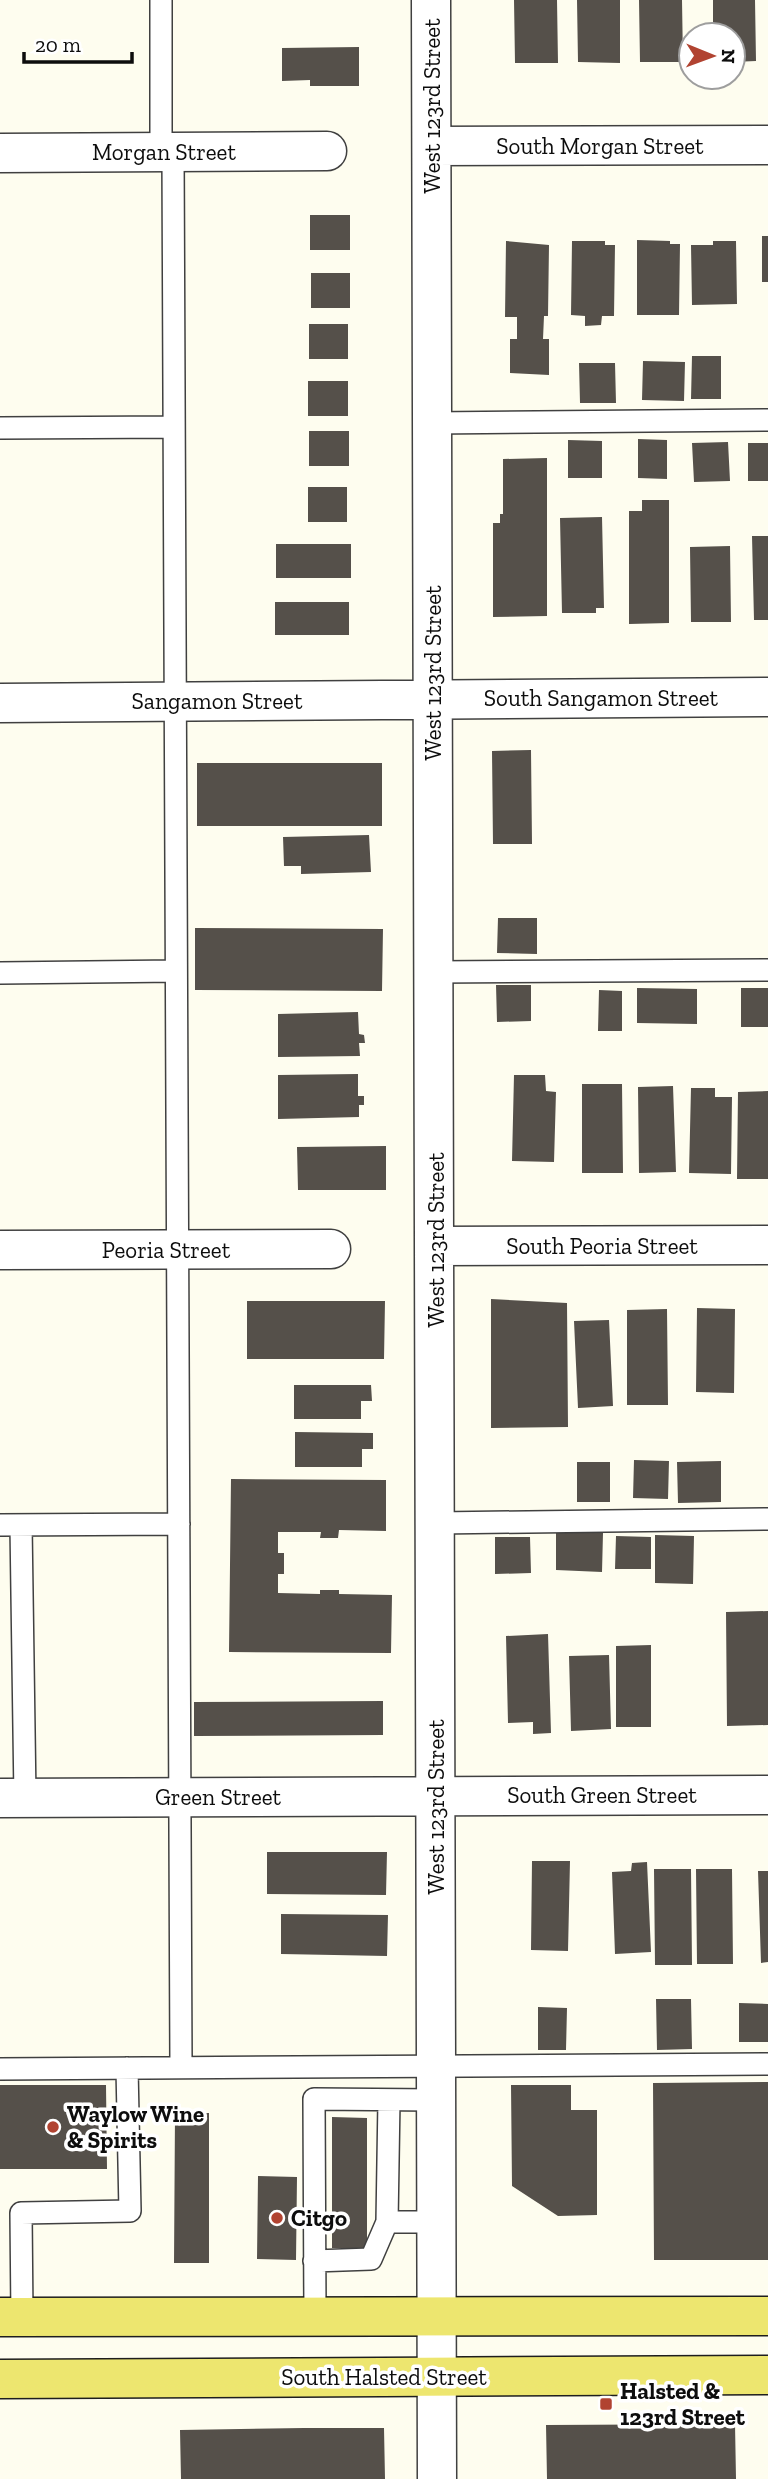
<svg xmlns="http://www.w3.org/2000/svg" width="768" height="2479" font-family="'Zilla Slab',serif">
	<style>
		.building { fill: #55504a }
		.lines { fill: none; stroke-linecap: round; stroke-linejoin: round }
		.lane-casing { stroke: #404040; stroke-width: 24 }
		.street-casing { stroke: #404040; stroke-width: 41 }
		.primary-casing { stroke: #1e1e1e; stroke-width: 41 }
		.lane { stroke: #fff; stroke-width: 21 }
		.street { stroke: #fff; stroke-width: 38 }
		.primary { stroke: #ede66f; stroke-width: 38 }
		.poi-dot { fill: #b14331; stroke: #fff; stroke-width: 2.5 }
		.labels { text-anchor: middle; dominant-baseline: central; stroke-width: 7; stroke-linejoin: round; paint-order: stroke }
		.street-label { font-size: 23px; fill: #0d0d0d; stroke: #fff }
		.poi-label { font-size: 23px; font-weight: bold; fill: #0d0d0d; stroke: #fff; text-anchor: start }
	</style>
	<rect width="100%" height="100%" fill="#fefdef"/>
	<path class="building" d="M514 0H557L558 63H515Z
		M577 0H620V63L578 62Z
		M639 0H682L683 62H640Z
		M713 0H755L756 61 733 62V35H713Z
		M359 47V86H310V80L282 81V48Z
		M310 215H350V250H310Z
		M762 236H768V282H762Z
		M637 240 670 241V244H680L679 315H637Z
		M506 241 549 245 548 316H544L543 339H549V375L510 373V339H517V317H505Z
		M572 241H605V245H615L614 316H602L601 325 585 326V316L571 315Z
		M713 241H736L737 304 692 305 691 245H713Z
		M311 273H350V308H311Z
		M309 324H348V359H309Z
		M692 356H721V399H691Z
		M643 361 685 362 684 401 642 400Z
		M579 363H615L616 403H580Z
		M308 381H348V416H308Z
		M309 431H349V466H309Z
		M638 439 667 440V479L638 478Z
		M568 440 602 441V478H568Z
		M728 442 730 481 694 482 692 443Z
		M748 443H768V481H748Z
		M547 458V616L493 617V523H500V514H503V459Z
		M308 487H347V522H308Z
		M642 500H669V623L629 624V511H642Z
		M602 517 604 608H596V613H562L560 518Z
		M752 536H768V620H754Z
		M276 544H351V578H276Z
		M730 546 731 622H691L690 547Z
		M275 602H349V635H275Z
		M531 750 532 844H493L492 751Z
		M197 763H382V826H197Z
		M369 835 371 872 301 874V866H284L283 837Z
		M498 918H537V954L497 953Z
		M195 928 383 929 382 991 195 990Z
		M496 985H531V1021L497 1022Z
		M637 988 697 989V1024L637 1023Z
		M741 988H768V1027H741Z
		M599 990 622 991V1031H598Z
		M358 1012 359 1034 364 1035 365 1043H359L360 1056 278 1057V1014Z
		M358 1074V1096H364V1105H359V1117L278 1119V1075Z
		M514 1075H545L546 1091 556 1092 554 1162 512 1161Z
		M582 1084H622L623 1173H582Z
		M673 1086 676 1172 639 1173 638 1087Z
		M691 1088H715V1097H732L731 1174 689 1173Z
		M768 1091V1179H737L738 1092Z
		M386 1146V1190H298L297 1147Z
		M491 1299 567 1303 568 1427 491 1428Z
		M247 1301H385L384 1359H247Z
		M697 1308 735 1309 734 1393 696 1392Z
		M667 1309 668 1405H627V1310Z
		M609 1320 613 1406 578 1408 574 1321Z
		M294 1385H371L372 1401H361V1419H294Z
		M295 1432 373 1433V1449H362V1467H295Z
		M634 1460 669 1461 668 1499 633 1498Z
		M721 1461V1502L678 1503 677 1462Z
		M577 1462H610V1502H577Z
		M231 1479 386 1480V1531L339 1530 338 1538H320L321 1532H278V1553H284V1574H278V1593L320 1594V1590H339V1594L392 1595 391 1653 229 1652Z
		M556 1532 603 1533 602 1572 556 1570Z
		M655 1535 694 1536 693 1584 655 1583Z
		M616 1536 651 1537V1569H615Z
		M495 1537H530L531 1573 495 1574Z
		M768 1611V1725L727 1726 726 1612Z
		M548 1634 551 1733 533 1734V1722L508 1723 506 1636Z
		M651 1645V1727H616V1646Z
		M609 1655 611 1729 571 1731 569 1656Z
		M383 1701V1735L194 1736V1702Z
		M267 1852H387L386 1895 267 1894Z
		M532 1861H570L568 1951 531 1950Z
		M647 1862 651 1952 615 1954 612 1872 631 1871 632 1863Z
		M654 1869H691L692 1965H655Z
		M696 1869H732L733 1964H697Z
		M758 1871H768V1962L761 1963Z
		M281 1914 388 1915 387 1956 281 1954Z
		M656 1999H691L692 2049 657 2050Z
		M739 2003 768 2004V2042H739Z
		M538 2007 567 2008 566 2050H538Z
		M768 2082V2260H654L653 2083Z
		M0 2085H106L107 2169H0Z
		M511 2085H571V2110H597V2215L558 2216 512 2186Z
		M175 2113H209V2263H174Z
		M332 2117 367 2118V2248H332Z
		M258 2176 297 2177 296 2260 257 2259Z
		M735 2424 736 2479H547L546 2425Z
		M304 2428H384L385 2479H181L180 2430Z"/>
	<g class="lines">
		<g class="lane-casing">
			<path id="lane" d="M161 152V0
				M173 152 181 2067
				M432 423 768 420
				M0 428 174 427
				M435 972 768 970
				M0 973 176 971
				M437 1523 768 1519
				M0 1525 179 1524
				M21 1525 25 1798
				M0 2069 768 2064
				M387 2222H437
				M314 2261 371 2259 387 2222 389 2100
				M315 2315 314 2099 435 2100
				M22 2317 21 2213 130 2211 127 2068"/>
		</g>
		<g class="street-casing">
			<path id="street" d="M431 0 437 2479
				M432 146 768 145
				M0 153 327 151
				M0 703 768 697
				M436 1246 768 1245
				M0 1250 331 1249
				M0 1798 768 1795"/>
		</g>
		<g class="primary-casing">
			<path id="primary" d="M0 2317 768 2316
				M0 2379 768 2375"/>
		</g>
		<use href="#lane" class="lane"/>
		<use href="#street" class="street"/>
		<use href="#primary" class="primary"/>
	</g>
	<g class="poi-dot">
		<circle cx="53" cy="2127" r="7"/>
		<circle cx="277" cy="2218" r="7"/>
		<rect x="599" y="2397" width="14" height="14" rx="3.5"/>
	</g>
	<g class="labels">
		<g class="street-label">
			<text transform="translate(432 106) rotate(-90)">West 123rd Street</text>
			<text x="600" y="146">South Morgan Street</text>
			<text x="164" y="152">Morgan Street</text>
			<text transform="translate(433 673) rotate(-90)">West 123rd Street</text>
			<text x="601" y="698">South Sangamon Street</text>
			<text x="217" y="701">Sangamon Street</text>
			<text transform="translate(436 1240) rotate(-90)">West 123rd Street</text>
			<text x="602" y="1246">South Peoria Street</text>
			<text x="166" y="1250">Peoria Street</text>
			<text x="602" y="1795">South Green Street</text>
			<text x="218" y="1797">Green Street</text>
			<text transform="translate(436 1807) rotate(-90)">West 123rd Street</text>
			<text x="384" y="2377">South Halsted Street</text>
		</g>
		<g class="poi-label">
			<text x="67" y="2114">Waylow Wine<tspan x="67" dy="26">&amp; Spirits</tspan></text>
			<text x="291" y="2218">Citgo</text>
			<text x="620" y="2391">Halsted &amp;<tspan x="620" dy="26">123rd Street</tspan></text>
		</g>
	</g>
	<g transform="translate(712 56) rotate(91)"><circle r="33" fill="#ffffff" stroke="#9e9e9e" stroke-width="2"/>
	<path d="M0-5L12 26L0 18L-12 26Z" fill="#b14331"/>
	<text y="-10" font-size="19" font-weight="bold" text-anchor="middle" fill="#0d0d0d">N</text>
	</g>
	<path d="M24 52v10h108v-10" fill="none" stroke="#0d0d0d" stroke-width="3.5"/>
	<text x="35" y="52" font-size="21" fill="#0d0d0d" stroke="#ffffff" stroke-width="5" paint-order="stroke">20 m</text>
</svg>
